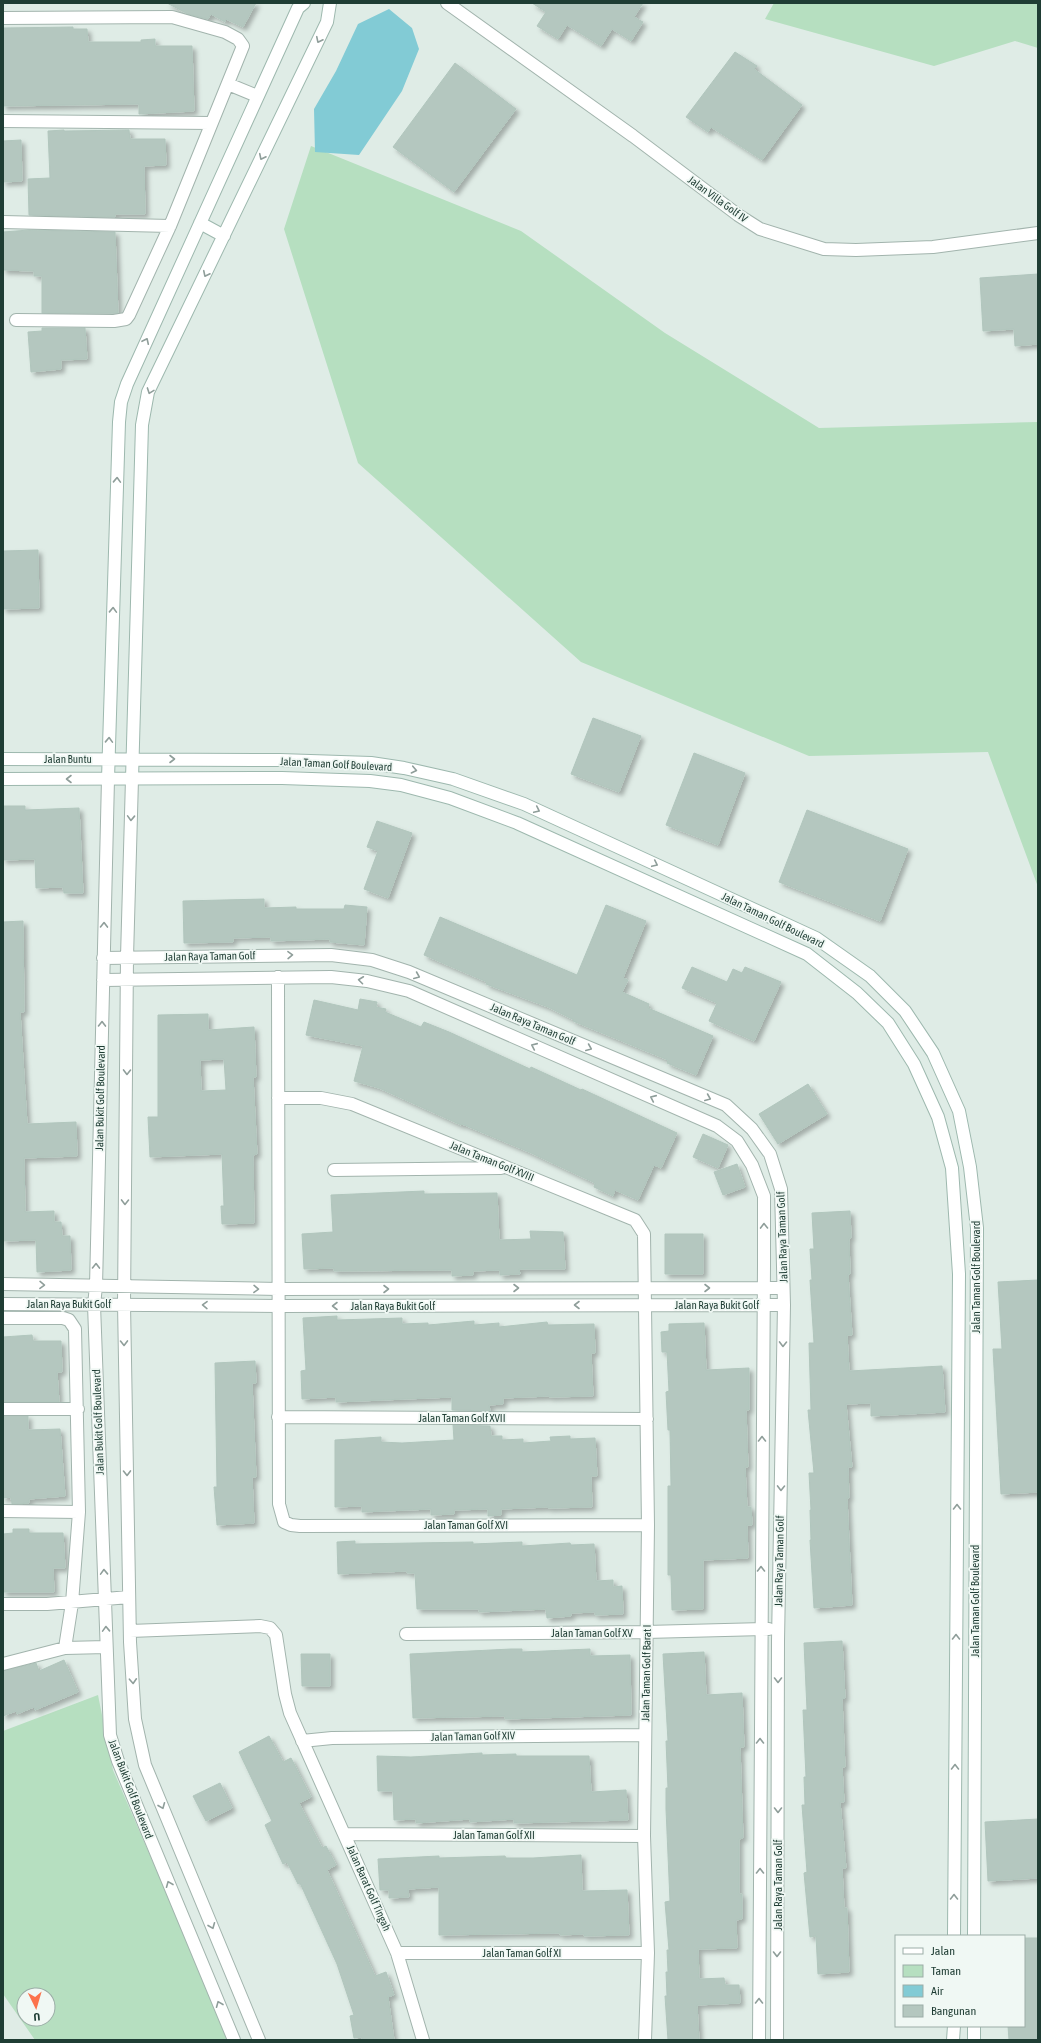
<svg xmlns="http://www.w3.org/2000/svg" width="1041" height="2043" font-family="'Asap Condensed',sans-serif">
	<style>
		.green { fill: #b6dfc0; fill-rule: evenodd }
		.water { fill: #82cbd5 }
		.building { fill: #b4c7bf; stroke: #b1c6bd; fill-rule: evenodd; filter: url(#shadow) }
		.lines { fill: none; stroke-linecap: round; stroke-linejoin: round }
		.street-casing { stroke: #a2b4ad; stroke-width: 14 }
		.secondary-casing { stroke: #9db8ae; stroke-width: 14 }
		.street { stroke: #fff; stroke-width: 12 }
		.secondary { stroke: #fff; stroke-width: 12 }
		.oneway { stroke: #8f9e9a }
		.labels { text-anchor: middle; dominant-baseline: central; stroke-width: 3.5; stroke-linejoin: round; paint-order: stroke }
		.street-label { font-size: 11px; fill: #1f3d34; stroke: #f0f8f4 }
	</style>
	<defs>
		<filter id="shadow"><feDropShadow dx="3.5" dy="3.5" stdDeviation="2" flood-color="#0004"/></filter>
	</defs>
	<rect width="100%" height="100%" fill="#dfece6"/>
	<path class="green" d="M774 3H1038V48L1015 41 934 66 765 19Z
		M311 146 521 231 665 333 819 428 1038 422V887L988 752 809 756 581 662 358 463 284 229Z
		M98 1695 113 1770 230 2040H35L3 1994V1731ZM24 1995H48V2019H24Z"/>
	<path class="water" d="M389 9 412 28 419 49 402 91 359 155 315 152 314 109 336 71 358 24Z"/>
	<path class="building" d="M167 3H256L243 27 226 19 225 22 211 14 208 19 188 14Z
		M532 3H643L634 17 643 22 631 41 612 29 601 46 567 25 558 39 537 26 546 12Z
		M73 27V29H87L88 42H141V40L155 39V46H192L194 111 139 114V104L3 106V28Z
		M735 52 757 66 754 69 802 105 762 160 711 127 708 132 686 117Z
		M455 63 516 109 454 192 393 147Z
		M64 130V131L129 130 130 139H165L166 165 144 166 145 214H115V217L29 215 28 179 50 178 48 131Z
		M21 140 22 181 3 182V141Z
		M29 230 115 232 118 313H42V276H34V271L3 270V232Z
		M1038 274V344L1015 346 1014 329 983 331 980 278Z
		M42 328H85L87 359 61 360V369L31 372 28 332 42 331Z
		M38 550 39 608 3 609V551Z
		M593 718 641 736 619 792 571 774Z
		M694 753 745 773 718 845 666 825Z
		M3 806H25V810L79 808 83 893H64L63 887 36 888 35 859 3 860Z
		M807 810 908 849 880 921 779 882Z
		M377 821 412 833 388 898 364 889 378 851 367 847Z
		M264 899V908L296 907V909H344L345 905 367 907 364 945 330 942V939L271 941V937L233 938V942L184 943 183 901Z
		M606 905 646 921 623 978 628 980 622 992 649 1004 648 1008 713 1036 696 1075 667 1063 668 1060 573 1021 574 1020 548 1007 486 984 487 982 424 955 440 917 577 975Z
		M23 921 24 1012H20L27 1124 76 1122 77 1156 24 1158 25 1212 54 1211V1222H61L62 1236H70L71 1270 37 1272 36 1240 3 1241V922Z
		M692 967 727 982 733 969 742 973 745 967 781 982 754 1041 709 1021 717 1003 682 988Z
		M360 999 377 1002 376 1007 386 1009 385 1012 421 1027 424 1022 449 1032 530 1069 531 1067 581 1090 582 1089 677 1133 661 1168 654 1165 638 1200 615 1190 613 1196 594 1187 595 1183 529 1152 462 1124 461 1125 379 1088 354 1081 363 1046 306 1035 314 1000 358 1010Z
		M208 1014V1030L254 1027 256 1077H253L257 1154 253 1155 254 1223 222 1224 221 1206H224L222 1154 150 1157 148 1117H158V1015ZM224 1059 226 1090 201 1091 200 1060Z
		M808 1084 827 1114 778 1144 759 1114Z
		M703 1134 728 1145 718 1168 693 1157Z
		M737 1164 745 1187 723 1195 714 1172Z
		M424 1191V1194L497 1193 499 1240 531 1239 530 1231 563 1232 565 1269H519L520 1274 500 1275V1270L473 1271V1275L452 1276V1270L334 1271V1268L304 1269 302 1234 333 1232 331 1195Z
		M850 1211 851 1238H849L850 1274H848L852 1335H847L849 1371 942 1366 945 1412 871 1416V1403L846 1404 852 1467H848L849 1498H847L852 1605 814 1608 810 1540H811L810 1510H811L809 1473H814L808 1410H811L809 1343H814L810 1280H812L810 1249H814L812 1213Z
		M665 1234H703V1274H665Z
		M1038 1280V1492L1001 1494 993 1349H1002L998 1282Z
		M337 1316V1320L402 1318V1324L428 1323V1325L474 1321V1325L499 1323V1327L547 1322 548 1325 594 1324 595 1353H591L593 1396 549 1397V1396L503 1398V1404L489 1405 490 1411 452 1410V1397L336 1402V1397L302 1399 301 1371 306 1370 303 1318Z
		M704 1323 706 1370 749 1368V1410H746L748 1467H745L747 1507H751L752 1525H747L748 1558 703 1560V1609L672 1610 671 1575H668V1486H671L670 1430H668L666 1392 669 1391 667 1352H662L661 1332 669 1331V1324Z
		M32 1335 33 1341H61L62 1372H57L59 1402H3V1337Z
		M255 1361 256 1383H252L256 1477H252L254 1523 217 1525 214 1487H217L215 1363Z
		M3 1416H28V1430L60 1429 65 1496 29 1499V1503L17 1504H12L11 1497 3 1498Z
		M453 1425 490 1426 491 1436H502V1440L523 1439V1443L551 1441 550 1437 570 1436V1439L595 1438 597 1476H591L592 1507 548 1508V1507L501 1509V1515L488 1516V1509L454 1510V1514L431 1515V1509L362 1512V1506L335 1507V1440L381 1437V1442L402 1443 454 1440Z
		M13 1529H29V1533H63L65 1568H53L54 1592H3V1534L13 1533Z
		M355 1541V1544L473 1542V1544L522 1542V1546L570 1543 571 1545 594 1544 596 1581 613 1580V1587L622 1586 623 1614 595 1615V1612L571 1613V1616L547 1618 546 1609 479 1612V1609H417L415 1573H407V1571L338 1574 337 1542Z
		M842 1641 845 1698 842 1699 845 1767H842L844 1802H840L846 1868H842L844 1908H847L849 1972 818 1974 816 1936 810 1937 804 1873 807 1872 802 1805H805L804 1777H806L803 1710H807L804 1643Z
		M511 1649H522V1652L590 1649V1656L630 1655 631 1715 505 1719V1716L413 1718 410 1654Z
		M704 1652 706 1695 742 1693 744 1747H740L743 1838 739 1839V1894H742V1919L736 1920 737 1948 698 1949 699 1979 724 1978 725 1985H739L740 2003 697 2005 699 2040H668L665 1996H667L666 1972H668L667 1950H669L665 1902 670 1901 666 1809V1788H668L666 1741H668L663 1654Z
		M301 1654H330V1686H302Z
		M64 1660 78 1692 35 1710 34 1707 17 1714 16 1711 3 1716V1671L36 1663 39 1671Z
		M269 1736 283 1762 291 1758 311 1797 299 1803 322 1848 326 1846 336 1865 327 1870 375 1976 386 1972 394 1995 388 1997 394 2040H362V2037L354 2038 350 2016 354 2015 337 1964 300 1883 298 1884 287 1862 283 1864 265 1825 272 1821 239 1752Z
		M482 1753V1755L516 1754V1756H589L591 1792 626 1790 628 1820 514 1823V1819L470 1822V1819L416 1823V1819L394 1820 393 1791H378L377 1756 411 1757Z
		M220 1783 232 1808 206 1821 193 1796Z
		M1038 1819V1878L988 1881 985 1822Z
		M581 1855 582 1891 627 1890 629 1935 584 1936V1934L560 1935V1933L439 1935V1887L408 1889 409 1897 389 1898V1890H380L378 1859 439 1856V1858L505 1856 506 1858H533Z
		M1024 1938H1038V2040H1009L1008 2026H1024Z"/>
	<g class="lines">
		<g class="street-casing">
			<path id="street" d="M447 3 633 136 738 215 760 229 824 249 856 250 933 247 1038 233
				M3 18 172 17 225 32 238 39 243 46 170 226 129 315 126 319 114 321 16 320
				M228 84 257 96
				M3 121 211 123
				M3 222 170 226
				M108 779 96 1286 94 1305 110 1735 118 1761 234 2040
				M132 779 127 957 124 1304 130 1642 135 1719 145 1765 259 2040
				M103 958 331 955 372 960 409 972 726 1105 752 1129 770 1154 781 1189 784 1305 778 1641 777 2040
				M278 977 279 1504 284 1522 291 1525 300 1526 648 1525
				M103 980 331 977 367 981 409 991 717 1126 737 1141 752 1165 764 1196V1265L759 2040
				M278 1098H321L352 1104 635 1220 644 1234 648 1525 644 1836 648 1953 645 2040
				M334 1170 501 1168
				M3 1284 278 1289 783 1288
				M3 1304 278 1306 784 1305
				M3 1318H63L69 1320 75 1329 79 1512 72 1603 65 1648
				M3 1409H78
				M278 1417 647 1419
				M3 1511 79 1512
				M3 1604H47L129 1597
				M130 1631 260 1626 270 1628 276 1635 285 1694 290 1713 397 1953 423 2040
				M406 1634 646 1632 769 1629
				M3 1664 65 1648 106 1647
				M302 1741 332 1738 645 1735
				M344 1834 644 1836
				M397 1953H648"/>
		</g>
		<g class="secondary-casing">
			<path id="secondary" d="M200 223 224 236
				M3 759 280 760 371 763 404 768 453 779 524 804 816 938 870 976 905 1011 933 1053 959 1111 970 1167 977 1228 974 1936
				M3 779 282 778 370 781 401 785 450 798 517 823 807 954 857 993 888 1023 914 1064 938 1117 952 1168 959 1274 954 1936
				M108 779 119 422 121 402 127 384 298 8 304 3
				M132 779 142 425 148 392 327 22 330 3
				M953 2040 954 2026
				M974 2040V2026"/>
		</g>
		<use href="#street" class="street"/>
		<use href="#secondary" class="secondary"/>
	</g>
	<defs><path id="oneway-chevron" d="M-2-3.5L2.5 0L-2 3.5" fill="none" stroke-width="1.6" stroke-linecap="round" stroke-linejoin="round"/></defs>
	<g class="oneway">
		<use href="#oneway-chevron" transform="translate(319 40) rotate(116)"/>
		<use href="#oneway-chevron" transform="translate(262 157) rotate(116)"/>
		<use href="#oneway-chevron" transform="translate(206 274) rotate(116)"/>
		<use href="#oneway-chevron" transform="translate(146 341) rotate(-65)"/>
		<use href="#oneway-chevron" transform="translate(150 391) rotate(110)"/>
		<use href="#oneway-chevron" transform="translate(117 480) rotate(-88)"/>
		<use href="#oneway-chevron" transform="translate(113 610) rotate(-88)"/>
		<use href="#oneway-chevron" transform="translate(109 740) rotate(-88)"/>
		<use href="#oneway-chevron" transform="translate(172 759)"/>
		<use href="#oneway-chevron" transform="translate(414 770) rotate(12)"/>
		<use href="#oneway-chevron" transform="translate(69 779) rotate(-180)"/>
		<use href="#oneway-chevron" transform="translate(537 810) rotate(25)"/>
		<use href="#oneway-chevron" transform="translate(131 818) rotate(92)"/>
		<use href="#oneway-chevron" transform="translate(655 864) rotate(25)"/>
		<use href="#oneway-chevron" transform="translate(104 925) rotate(-89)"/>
		<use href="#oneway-chevron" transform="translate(290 955) rotate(-1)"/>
		<use href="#oneway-chevron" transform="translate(417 976) rotate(23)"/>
		<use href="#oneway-chevron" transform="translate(361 980) rotate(-173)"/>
		<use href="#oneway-chevron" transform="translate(102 1024) rotate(-89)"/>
		<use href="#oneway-chevron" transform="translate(534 1046) rotate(-156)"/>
		<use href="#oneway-chevron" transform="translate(589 1048) rotate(23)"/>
		<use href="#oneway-chevron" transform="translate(127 1072) rotate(91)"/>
		<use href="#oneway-chevron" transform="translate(653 1098) rotate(-156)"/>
		<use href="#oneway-chevron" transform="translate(708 1098) rotate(23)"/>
		<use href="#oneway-chevron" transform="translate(125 1202) rotate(91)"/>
		<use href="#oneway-chevron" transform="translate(764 1226) rotate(-91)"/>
		<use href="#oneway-chevron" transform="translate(96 1266) rotate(-89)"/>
		<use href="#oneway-chevron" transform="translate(42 1285) rotate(1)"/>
		<use href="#oneway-chevron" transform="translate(516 1288)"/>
		<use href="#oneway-chevron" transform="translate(707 1288)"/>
		<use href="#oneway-chevron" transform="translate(256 1289) rotate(1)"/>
		<use href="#oneway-chevron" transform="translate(386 1289)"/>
		<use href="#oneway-chevron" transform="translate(205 1305) rotate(-179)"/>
		<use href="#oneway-chevron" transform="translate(577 1305) rotate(180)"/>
		<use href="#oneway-chevron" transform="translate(335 1306) rotate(180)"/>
		<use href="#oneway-chevron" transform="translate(124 1343) rotate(89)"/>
		<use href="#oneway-chevron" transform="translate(783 1344) rotate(91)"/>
		<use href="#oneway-chevron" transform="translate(762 1439) rotate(-90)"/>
		<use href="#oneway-chevron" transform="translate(127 1473) rotate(89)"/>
		<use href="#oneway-chevron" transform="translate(781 1488) rotate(91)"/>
		<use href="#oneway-chevron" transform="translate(957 1507) rotate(-90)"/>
		<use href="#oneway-chevron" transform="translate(761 1569) rotate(-90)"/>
		<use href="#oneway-chevron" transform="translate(104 1572) rotate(-92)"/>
		<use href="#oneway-chevron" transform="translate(106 1629) rotate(-92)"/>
		<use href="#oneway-chevron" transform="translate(956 1637) rotate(-90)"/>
		<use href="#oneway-chevron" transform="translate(778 1680) rotate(90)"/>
		<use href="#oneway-chevron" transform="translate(133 1681) rotate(87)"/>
		<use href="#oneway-chevron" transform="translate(760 1741) rotate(-90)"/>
		<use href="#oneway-chevron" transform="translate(955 1767) rotate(-90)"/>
		<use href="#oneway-chevron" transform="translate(162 1806) rotate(68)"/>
		<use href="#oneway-chevron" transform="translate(778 1810) rotate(90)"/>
		<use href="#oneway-chevron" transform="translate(760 1871) rotate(-90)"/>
		<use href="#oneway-chevron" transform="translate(169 1884) rotate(-112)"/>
		<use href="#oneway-chevron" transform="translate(954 1897) rotate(-90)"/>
		<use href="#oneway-chevron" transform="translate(212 1926) rotate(68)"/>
		<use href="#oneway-chevron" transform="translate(777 1954) rotate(90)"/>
		<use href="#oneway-chevron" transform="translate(759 2001) rotate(-90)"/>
		<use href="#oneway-chevron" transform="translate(219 2004) rotate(-112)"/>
	</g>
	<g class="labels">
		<g class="street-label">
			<text transform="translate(718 199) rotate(36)">Jalan Villa Golf IV</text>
			<text x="68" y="759">Jalan Buntu</text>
			<text transform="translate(336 764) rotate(3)">Jalan Taman Golf Boulevard</text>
			<text transform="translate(773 920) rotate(26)">Jalan Taman Golf Boulevard</text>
			<text transform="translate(210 956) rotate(-1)">Jalan Raya Taman Golf</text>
			<text transform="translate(533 1024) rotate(23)">Jalan Raya Taman Golf</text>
			<text transform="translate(100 1098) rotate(-89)">Jalan Bukit Golf Boulevard</text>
			<text transform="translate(492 1161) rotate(22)">Jalan Taman Golf XVIII</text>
			<text transform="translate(782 1237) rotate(-92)">Jalan Raya Taman Golf</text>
			<text transform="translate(976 1277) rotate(-90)">Jalan Taman Golf Boulevard</text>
			<text x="69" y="1304">Jalan Raya Bukit Golf</text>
			<text x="717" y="1305">Jalan Raya Bukit Golf</text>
			<text x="393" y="1306">Jalan Raya Bukit Golf</text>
			<text x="462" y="1418">Jalan Taman Golf XVII</text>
			<text transform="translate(98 1422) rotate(-92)">Jalan Bukit Golf Boulevard</text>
			<text x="466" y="1525">Jalan Taman Golf XVI</text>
			<text transform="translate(779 1561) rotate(-89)">Jalan Raya Taman Golf</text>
			<text transform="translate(975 1601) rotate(-90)">Jalan Taman Golf Boulevard</text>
			<text x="592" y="1633">Jalan Taman Golf XV</text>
			<text transform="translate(646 1673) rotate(-89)">Jalan Taman Golf Barat I</text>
			<text transform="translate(473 1736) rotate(-1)">Jalan Taman Golf XIV</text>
			<text transform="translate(131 1789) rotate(69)">Jalan Bukit Golf Boulevard</text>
			<text x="494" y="1835">Jalan Taman Golf XII</text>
			<text transform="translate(778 1885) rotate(-90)">Jalan Raya Taman Golf</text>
			<text transform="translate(369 1888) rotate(66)">Jalan Barat Golf Tingah</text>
			<text x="522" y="1953">Jalan Taman Golf XI</text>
		</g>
	</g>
	<rect width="1041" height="2043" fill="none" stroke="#1f3d34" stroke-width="8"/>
	<rect x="895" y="1935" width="130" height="92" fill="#f0f8f4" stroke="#9cada7"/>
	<rect x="903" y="1948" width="20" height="6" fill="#ffffff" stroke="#9cada7"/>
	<text x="931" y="1955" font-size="12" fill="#1f3d34">Jalan</text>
	<rect x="903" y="1965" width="20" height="12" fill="#b6dfc0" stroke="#9cada7"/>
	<text x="931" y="1975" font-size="12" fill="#1f3d34">Taman</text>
	<rect x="903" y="1985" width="20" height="12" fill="#82cbd5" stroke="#9cada7"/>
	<text x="931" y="1995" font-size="12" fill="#1f3d34">Air</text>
	<rect x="903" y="2005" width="20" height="12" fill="#b4c7bf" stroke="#9cada7"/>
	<text x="931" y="2015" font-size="12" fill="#1f3d34">Bangunan</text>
	<g transform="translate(36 2007) rotate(175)"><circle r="19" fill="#f0f8f4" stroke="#9cada7"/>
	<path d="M0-3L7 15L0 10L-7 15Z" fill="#fc734c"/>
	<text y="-6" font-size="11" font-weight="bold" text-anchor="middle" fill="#1f3d34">U</text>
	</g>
</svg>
